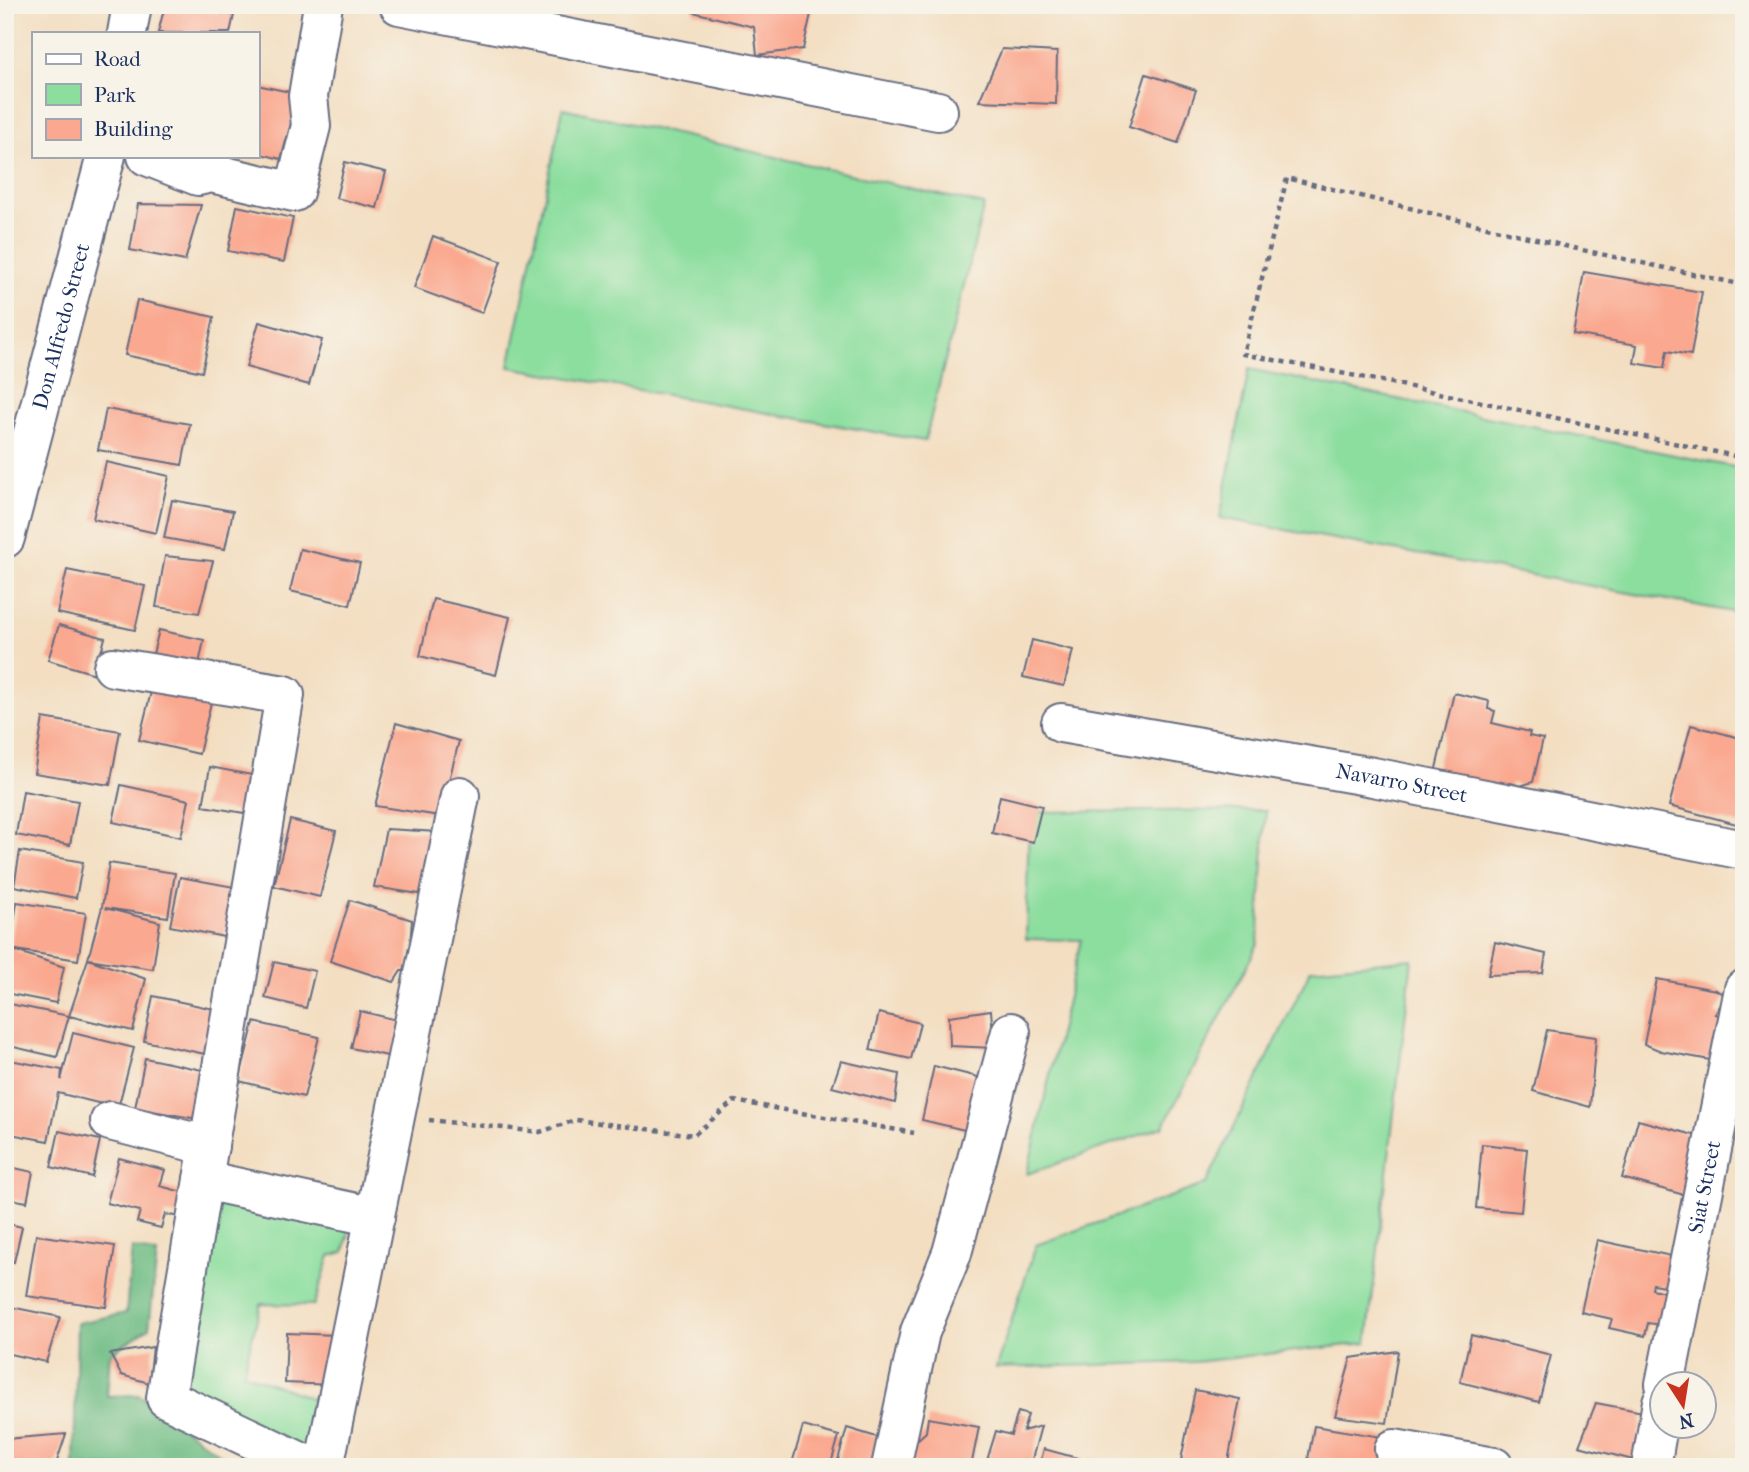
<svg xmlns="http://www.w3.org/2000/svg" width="1749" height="1472" font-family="'IM FELL French Canon',serif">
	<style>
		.green { fill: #8bde9e; stroke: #53867e; stroke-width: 2 }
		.forest { fill: #70bd85; stroke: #467672; stroke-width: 2 }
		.building { fill: #faa88f }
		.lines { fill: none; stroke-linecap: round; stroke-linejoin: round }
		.minor-casing { stroke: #676c81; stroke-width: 42 }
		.path { stroke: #676c81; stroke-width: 4.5; stroke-dasharray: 5 5; stroke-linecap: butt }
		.minor { stroke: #fff; stroke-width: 38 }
		.labels { text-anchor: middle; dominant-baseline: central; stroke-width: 6; stroke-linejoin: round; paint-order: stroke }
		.street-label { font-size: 21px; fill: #1b2f5e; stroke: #f7f3e8 }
	</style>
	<rect width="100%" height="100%" fill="#f7f3e8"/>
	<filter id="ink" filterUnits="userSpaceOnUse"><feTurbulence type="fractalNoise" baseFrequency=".0143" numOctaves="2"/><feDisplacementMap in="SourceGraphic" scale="14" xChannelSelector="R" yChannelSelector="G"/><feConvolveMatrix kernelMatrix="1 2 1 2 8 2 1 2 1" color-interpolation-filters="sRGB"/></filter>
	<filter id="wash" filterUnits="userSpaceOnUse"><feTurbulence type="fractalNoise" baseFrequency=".00686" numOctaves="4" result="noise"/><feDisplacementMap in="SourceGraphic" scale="28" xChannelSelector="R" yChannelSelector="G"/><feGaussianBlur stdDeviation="1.57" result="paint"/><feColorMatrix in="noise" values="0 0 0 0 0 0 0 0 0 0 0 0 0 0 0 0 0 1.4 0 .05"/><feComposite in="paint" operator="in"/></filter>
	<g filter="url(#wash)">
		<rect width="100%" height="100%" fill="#f3dec1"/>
		<path class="green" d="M563 108 984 205 925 441 509 367Z
			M1249 369 1744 469V614L1220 518Z
			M1266 810 1258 944 1163 1127 1027 1174 1081 940 1026 939 1029 812Z
			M1412 959 1367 1343 1195 1362 996 1368 1036 1245 1206 1184 1311 969Z
			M217 1198 352 1220 344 1252 330 1256 314 1305 261 1304 243 1373 316 1400 303 1452 177 1388Z"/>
		<path class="forest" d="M132 1248 157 1254 149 1328 110 1354 107 1396 139 1395 222 1456 258 1467H74L77 1323 126 1313Z"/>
		<g id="blocks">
			<path class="building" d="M165 5 234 15 230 33H158Z
				M694 5H813L803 49 757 55 754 27 693 12Z
				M1002 49 1057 52 1056 104 979 101Z
				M1146 74 1196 90 1178 143 1129 127Z
				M257 85 299 94 281 159 257 153Z
				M345 162 386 172 377 208 336 198Z
				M138 204 201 205 185 261 130 250Z
				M237 206 293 218 284 262 228 251Z
				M433 236 501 261 482 313 414 288Z
				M1584 272 1702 292 1691 355 1667 351 1664 368 1634 363 1637 345 1573 334Z
				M137 300 214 317 202 372 125 355Z
				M259 322 322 340 309 385 246 367Z
				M106 409 190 424 182 465 98 450Z
				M106 462 169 476 156 533 93 519Z
				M172 500 233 511 225 549 164 538Z
				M300 549 360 563 350 605 290 591Z
				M165 556 213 561 199 613 156 607Z
				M67 570 145 586 135 630 57 613Z
				M433 599 510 617 496 675 420 656Z
				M59 625 105 638 95 674 48 660Z
				M159 630 204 640 198 669 152 658Z
				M1032 640 1073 650 1064 686 1023 677Z
				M153 684 212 698 199 754 139 740Z
				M1454 693 1489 701 1488 709 1495 711 1492 723 1530 732 1529 736 1543 739 1533 782 1520 786 1511 783 1509 797 1433 781Z
				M43 718 120 731 110 785 34 773Z
				M396 723 459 741 440 816 375 806Z
				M1691 725 1744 739V826L1669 806Z
				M210 767 257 776 250 814 203 806Z
				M121 785 189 800 181 837 113 822Z
				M23 791 78 801 70 845 16 835Z
				M1000 796 1042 806 1033 842 992 833Z
				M290 820 336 831 320 897 274 886Z
				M386 829 438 832 426 895 374 887Z
				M20 851 83 862 76 898 14 886Z
				M109 863 175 873 168 917 105 908 160 922 153 969 88 959 146 979 133 1031 69 1016 88 959 102 907Z
				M180 877 234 887 224 937 170 926Z
				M350 900 412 920 408 971H401L394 982 330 961Z
				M17 902 86 913 78 960 10 949 64 967 56 1003 5 993V962L10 949Z
				M1495 942 1546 954 1543 973 1488 975Z
				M274 962 315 971 306 1008 265 998Z
				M1657 979 1716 990 1726 996 1715 1014 1729 1017 1721 1062 1661 1051 1644 1044Z
				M153 996 214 1009 205 1054 144 1041Z
				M5 1003 69 1016 57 1057 5 1045Z
				M991 1010 994 1048 950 1046 949 1016Z
				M360 1011 401 1021 392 1057 351 1048Z
				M879 1013 920 1023 911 1059 870 1050Z
				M254 1022 319 1037 304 1097 239 1081Z
				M1547 1030 1596 1037 1590 1107 1533 1091Z
				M73 1033 134 1048 118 1108 58 1093 48 1141 5 1133V1059L62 1070 61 1080Z
				M145 1058 207 1071 198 1119 135 1108Z
				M841 1061 899 1074 895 1103 832 1087Z
				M934 1066 978 1077 969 1131 922 1120Z
				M1638 1120 1705 1138 1688 1196 1622 1178Z
				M59 1131 100 1140 92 1177 51 1167Z
				M1482 1144 1527 1149 1521 1212 1476 1208Z
				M119 1158 165 1170 160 1186 190 1194 184 1218 165 1214 161 1228 137 1222 140 1211 107 1203Z
				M5 1166 33 1172 27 1202 5 1198Z
				M5 1223 22 1227 14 1262 5 1260Z
				M36 1235 115 1246 106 1307 26 1296Z
				M1597 1240 1676 1257 1669 1287 1653 1284 1652 1289 1669 1293 1662 1325 1648 1323 1645 1336 1609 1328 1612 1319 1581 1312Z
				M11 1307 60 1317 46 1362 5 1353V1329Z
				M287 1333 336 1335 334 1385 285 1383Z
				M1471 1335 1551 1355 1539 1402 1460 1382Z
				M153 1347 149 1383 121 1375 110 1354Z
				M1398 1351 1387 1423 1335 1416 1351 1358Z
				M1195 1390 1240 1399 1227 1467H1214L1181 1460Z
				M1596 1403 1643 1412 1633 1460 1579 1446Z
				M1018 1412 1028 1415 1023 1431 1041 1426 1030 1467H985L996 1431 1011 1435Z
				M928 1418 979 1427 971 1467H904L910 1435 916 1441 926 1432Z
				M803 1426 839 1436 830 1467H791Z
				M1314 1426 1388 1438 1383 1467H1352L1308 1459Z
				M847 1428 883 1439 874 1467H836Z
				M66 1434 55 1467H5V1439Z
				M1044 1449 1088 1461 1089 1458 1107 1462 1106 1467H1039Z"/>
		</g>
	</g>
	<g filter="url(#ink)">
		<use href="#blocks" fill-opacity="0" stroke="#676c81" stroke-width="2"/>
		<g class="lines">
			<g class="minor-casing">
				<g id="minor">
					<path d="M399 5 938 111"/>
					<path d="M127 33 132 5"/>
					<path d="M147 156 198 176 211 173 294 192 311 126 308 96 323 5"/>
					<path id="s1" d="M5 538 106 156"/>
					<path d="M113 667 285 695 166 1398 311 1467"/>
					<path id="s2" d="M1061 723 1373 777 1744 850"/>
					<path d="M110 1121 209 1146"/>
					<path d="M203 1180 375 1217"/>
					<path id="s3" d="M1665 1384 1744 989"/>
					<path d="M1394 1449 1494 1467"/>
					<path d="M324 1467 460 796"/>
					<path d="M891 1467 920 1332 952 1253 1011 1032"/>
					<path d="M1651 1467 1662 1402"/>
				</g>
			</g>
			<path class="path" d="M1744 285 1573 248 1287 178 1243 354 1392 383 1744 458
				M429 1120 540 1132 576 1120 694 1135 734 1101 914 1133"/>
			<use href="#minor" class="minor"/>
		</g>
	</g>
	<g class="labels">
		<g class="street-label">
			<text stroke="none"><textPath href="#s1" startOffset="219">Don Alfredo Street</textPath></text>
			<text stroke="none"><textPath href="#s2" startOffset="346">Navarro Street</textPath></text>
			<text stroke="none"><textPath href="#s3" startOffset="201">Siat Street</textPath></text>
		</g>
	</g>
	<rect width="1749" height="1472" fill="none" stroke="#f7f3e8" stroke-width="28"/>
	<rect x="32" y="32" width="228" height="126" fill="#f7f3e8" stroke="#9fa5b1" stroke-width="2"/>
	<rect x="46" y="54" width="35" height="10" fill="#ffffff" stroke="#9fa5b1" stroke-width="2"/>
	<text x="94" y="66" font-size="21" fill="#1b2f5e">Road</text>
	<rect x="46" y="84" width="35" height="21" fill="#8bde9e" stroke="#9fa5b1" stroke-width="2"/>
	<text x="94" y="102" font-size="21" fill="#1b2f5e">Park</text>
	<rect x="46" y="119" width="35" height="21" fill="#faa88f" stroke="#9fa5b1" stroke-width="2"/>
	<text x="94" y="136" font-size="21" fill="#1b2f5e">Building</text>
	<g transform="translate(1683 1405) rotate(168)"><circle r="33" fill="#f7f3e8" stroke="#9fa5b1" stroke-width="2"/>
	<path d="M0-5L12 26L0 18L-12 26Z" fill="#c8321e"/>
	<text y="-10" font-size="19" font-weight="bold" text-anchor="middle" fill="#1b2f5e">N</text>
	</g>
</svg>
